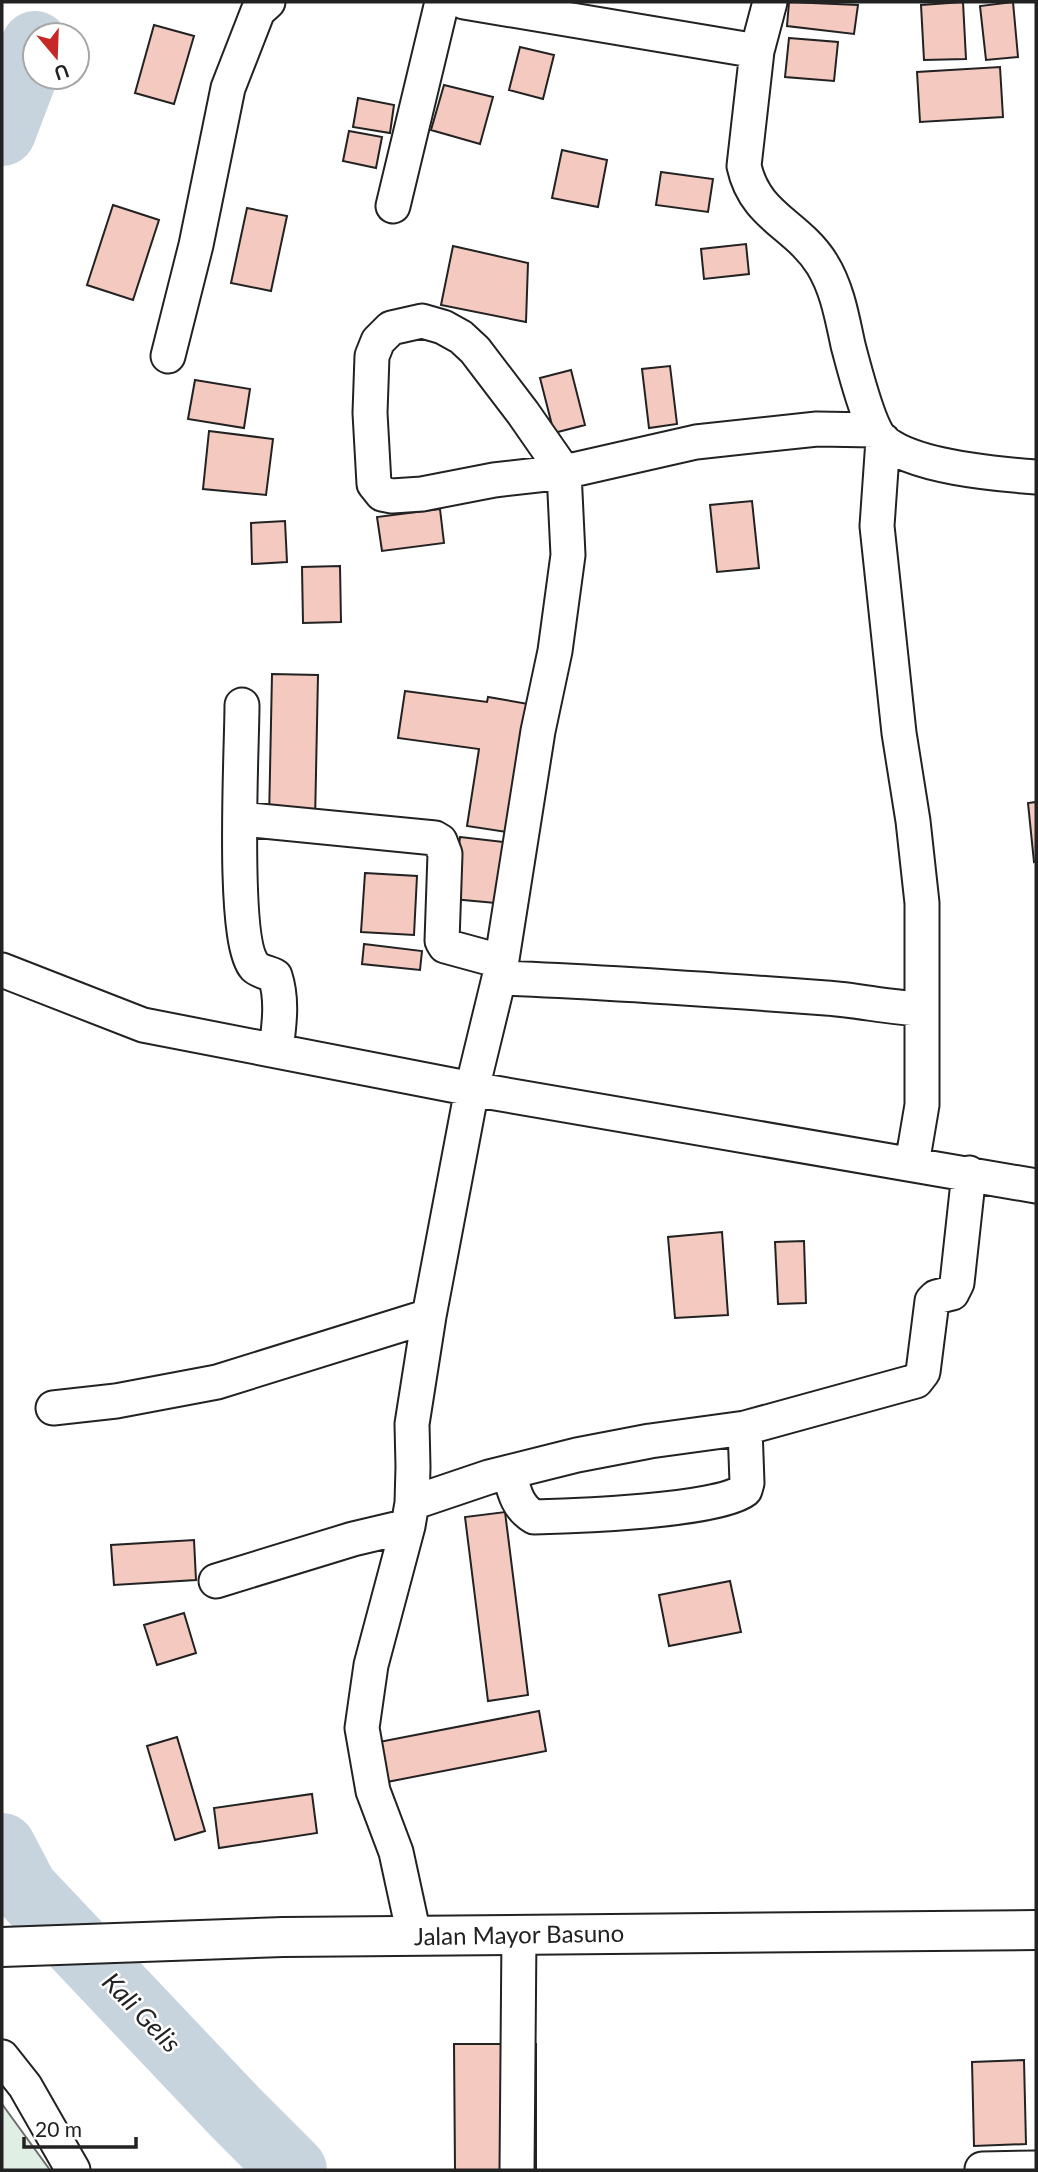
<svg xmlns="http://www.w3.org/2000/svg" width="1038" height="2172" font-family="Lato,sans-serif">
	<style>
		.green { fill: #e0efe3; stroke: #6f6f6f; stroke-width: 2 }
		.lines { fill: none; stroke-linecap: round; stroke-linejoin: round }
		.river { stroke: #c7d3dd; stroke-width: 68 }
		.building { fill: #f3c9c0; stroke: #222; stroke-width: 2 }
		.street-casing { stroke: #222; stroke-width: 37 }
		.secondary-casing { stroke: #222; stroke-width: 42 }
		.street { stroke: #fff; stroke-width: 33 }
		.secondary { stroke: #fff; stroke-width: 38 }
		.labels { text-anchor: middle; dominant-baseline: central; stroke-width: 5; stroke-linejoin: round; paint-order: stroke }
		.street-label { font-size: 24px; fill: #222; stroke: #fff }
		.water-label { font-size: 26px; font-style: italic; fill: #222; stroke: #fff }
	</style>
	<rect width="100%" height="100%" fill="#fff"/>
	<path class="green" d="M2 2104 50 2170H51H2Z"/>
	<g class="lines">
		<path class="river" d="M2 132 35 45
			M2 1847 24 1889 235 2112 293 2170"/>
	</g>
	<path class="building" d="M789 2 858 5 854 34 787 26Z
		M963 2 966 59 924 60 921 5Z
		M1013 2 1018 57 986 60 980 6Z
		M154 25 194 36 174 104 135 93Z
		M789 38 838 42 834 81 785 77Z
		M520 47 554 55 543 99 509 90Z
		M1000 67 1003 117 920 122 917 72Z
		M444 85 493 97 480 144 431 130Z
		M358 98 394 105 390 133 353 127Z
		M349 131 382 137 376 168 343 161Z
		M562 150 607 160 598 207 552 198Z
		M661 172 713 179 708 212 656 205Z
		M113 205 159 220 133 300 87 285Z
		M247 208 287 216 271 291 231 283Z
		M746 244 749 274 704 279 701 249Z
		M453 246 528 263 526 322 441 305Z
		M670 366 677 424 649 428 642 369Z
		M571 370 585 425 554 433 540 378Z
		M195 380 250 389 244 428 188 419Z
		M209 431 273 439 266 495 203 489Z
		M752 501 759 568 717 572 710 505Z
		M440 509 444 543 382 551 377 517Z
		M285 521 287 562 252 564 251 523Z
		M340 566 341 622 303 623 302 567Z
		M272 674 318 675 315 822 269 820Z
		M405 691 487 702 488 697 534 705 513 833 467 826 479 749 398 738Z
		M1036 802V861L1034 862 1028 803Z
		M460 837 513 843 506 904 453 899Z
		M365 873 417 876 414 935 361 932Z
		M364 944 422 951 420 970 362 964Z
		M722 1232 728 1315 675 1318 668 1237Z
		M804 1241 806 1303 778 1304 775 1242Z
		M505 1512 528 1695 488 1701 465 1517Z
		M194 1540 196 1580 114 1585 111 1545Z
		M730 1581 741 1632 669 1646 659 1595Z
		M184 1613 196 1653 157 1665 144 1625Z
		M539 1711 546 1751 387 1782 379 1742Z
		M177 1737 205 1831 175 1840 147 1746Z
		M312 1794 317 1833 219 1848 214 1808Z
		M454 2044H536V2170H455Z
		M1024 2060 1026 2144 974 2146 972 2062Z"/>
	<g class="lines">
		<g class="street-casing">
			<path id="street" d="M464 2 757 51
				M770 2 757 51 744 166C755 217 797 224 822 264 837 288 842 317 848 345 853 364 869 427 882 440 912 467 996 474 1036 477
				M393 206 442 2
				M168 356 196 245 228 88 258 11 268 2
				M883 440 877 526 899 733 913 821 922 903V1009
				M242 705C242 749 231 941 255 967 259 971 269 973 275 976 283 1000 279 1026 276 1050
				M241 819 435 838 440 841 445 854 442 941 445 946 500 961
				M2 970 143 1025 472 1089 1036 1186
				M499 978C608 982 717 990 826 998 858 1000 890 1008 922 1009V1105L912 1164
				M53 1408 116 1401 217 1382 429 1316
				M509 1472C514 1491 517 1507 534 1517 574 1516 719 1511 745 1490L747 1483 745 1428
				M412 1503 489 1477 577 1455 650 1441 745 1428 916 1381 923 1372 932 1301 936 1297 952 1293 957 1283 969 1173
				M216 1581 353 1539 408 1526
				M414 1935 396 1852 373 1791 362 1728 371 1665 408 1526 412 1503 413 1467 412 1424 429 1316 472 1089 499 978 538 731 555 651 568 555 564 472 523 413 475 350 461 337 443 327 422 321 391 328 378 341 372 356 370 413 374 484 382 494 392 496 422 494 494 480 564 472 696 442 817 429 875 430
				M2 2057 25 2086 73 2170
				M982 2169 1036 2168
				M517 2170 519 1934"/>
		</g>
		<g class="secondary-casing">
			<path id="secondary" d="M2 1947 283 1937 1036 1930"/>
		</g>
		<use href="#street" class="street"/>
		<use href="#secondary" class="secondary"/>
	</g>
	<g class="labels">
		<g class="street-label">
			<text transform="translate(519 1934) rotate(-1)">Jalan Mayor Basuno</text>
		</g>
		<g class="water-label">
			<text transform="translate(142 2012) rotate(46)">Kali Gelis</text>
		</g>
	</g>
	<rect width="1038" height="2172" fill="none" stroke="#222222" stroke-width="7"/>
	<g transform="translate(56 56) rotate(161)"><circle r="33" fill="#ffffff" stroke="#a7a7a7" stroke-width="2"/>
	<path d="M0-5L12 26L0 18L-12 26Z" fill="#c62828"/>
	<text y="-10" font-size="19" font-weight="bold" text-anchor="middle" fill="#222222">U</text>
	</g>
	<path d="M24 2137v10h112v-10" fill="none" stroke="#222222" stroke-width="3.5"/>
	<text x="35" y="2137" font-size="21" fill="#222222" stroke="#ffffff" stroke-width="5" paint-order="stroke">20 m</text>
</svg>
